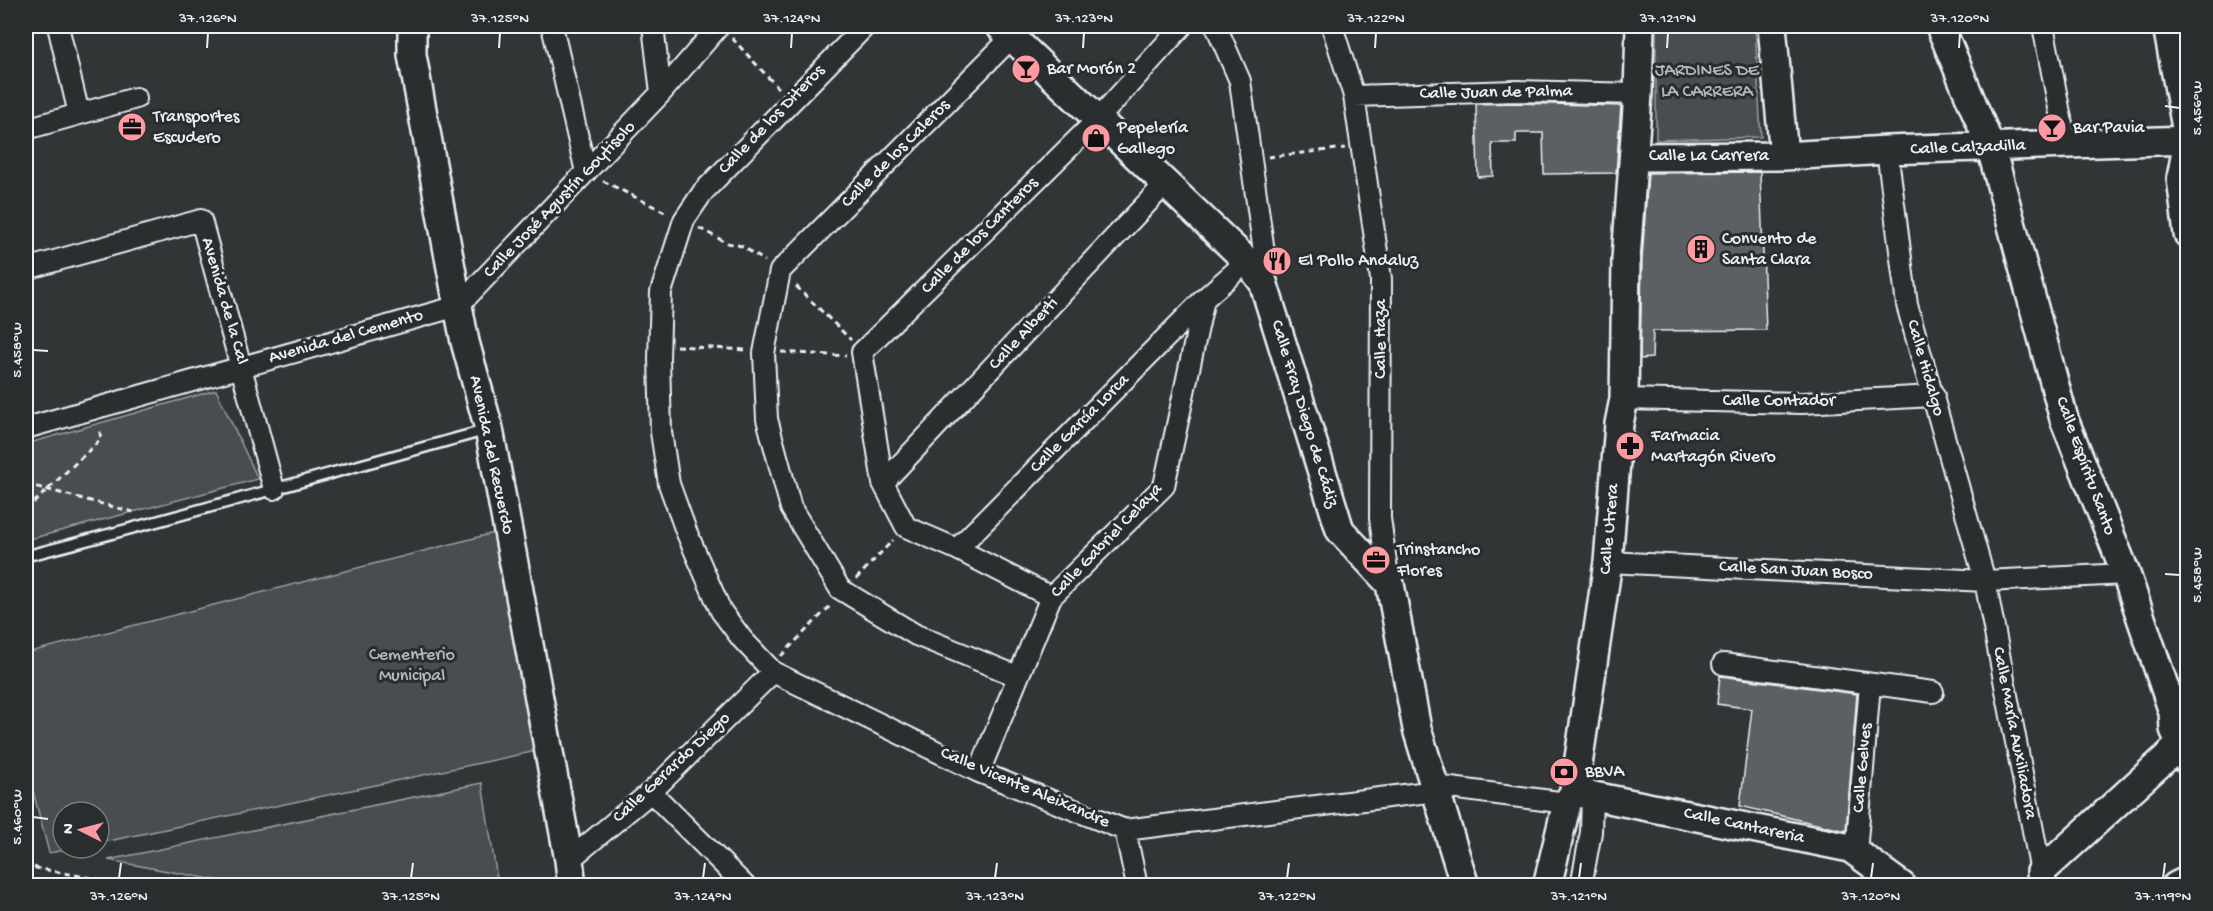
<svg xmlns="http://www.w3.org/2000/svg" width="2213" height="911" font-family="'Gochi Hand',sans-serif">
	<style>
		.green { fill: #494d4f; stroke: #989fa4; stroke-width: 1.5 }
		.building { fill: #5c6063; stroke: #e8f1f8; stroke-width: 1.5 }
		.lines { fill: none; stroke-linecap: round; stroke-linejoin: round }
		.lane-casing { stroke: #e8f1f8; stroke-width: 14 }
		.street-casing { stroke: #e8f1f8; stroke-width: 24 }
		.secondary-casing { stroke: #e8f1f8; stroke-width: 32 }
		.path { stroke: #e8f1f8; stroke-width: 3; stroke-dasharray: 6 4.5; stroke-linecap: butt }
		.lane { stroke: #2a2d2e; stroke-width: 9 }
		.street { stroke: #2a2d2e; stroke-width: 20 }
		.secondary { stroke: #2a2d2e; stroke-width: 27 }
		.ticks { fill: none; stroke: #e8f1f8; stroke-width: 2 }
		.labels { text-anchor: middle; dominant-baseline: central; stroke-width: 6; stroke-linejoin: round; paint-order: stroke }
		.poi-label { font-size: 18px; fill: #e8f1f8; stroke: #2a2d2e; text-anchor: start }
		.park-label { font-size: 18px; fill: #b0b8bd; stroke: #2a2d2e }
		.street-label { font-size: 18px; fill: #e8f1f8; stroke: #2a2d2e }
		.neatline { fill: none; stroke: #e8f1f8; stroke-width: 2 }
		.ticks-label { font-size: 15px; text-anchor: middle; fill: #e8f1f8 }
	</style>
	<rect width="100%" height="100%" fill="#323536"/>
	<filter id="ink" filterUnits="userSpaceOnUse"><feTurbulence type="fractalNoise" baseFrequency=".0167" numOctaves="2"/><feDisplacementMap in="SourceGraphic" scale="12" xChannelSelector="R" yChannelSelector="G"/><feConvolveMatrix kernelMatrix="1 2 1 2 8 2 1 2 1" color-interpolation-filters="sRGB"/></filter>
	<g filter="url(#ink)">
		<path class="green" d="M1656 26H1755L1761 137 1656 140Z
			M216 390 258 479 26 540V444Z
			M498 532 537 751 99 843V812H63V848H75L49 853 26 764V653Z
			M482 783 498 885H243L108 860Z"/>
		<path class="building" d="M1516 103 1621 106 1616 173 1544 174 1543 133H1516V143H1492L1493 176 1478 177 1476 104Z
			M1760 172 1766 330 1653 331 1652 358 1640 359 1642 260 1648 173Z
			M1720 676 1857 694 1846 831 1740 806 1752 709 1717 704Z"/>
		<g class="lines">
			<g class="lane-casing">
				<path id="lane" d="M26 556C180 517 333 472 487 430"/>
			</g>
			<g class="street-casing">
				<path id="street" d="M58 26 79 114
					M552 26 586 172
					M653 26 661 93
					M865 26 703 192 684 220 661 292 659 358 661 432 669 484 686 531 721 611 742 639 773 672 979 772 1125 830 1436 791
					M1216 26 1240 81 1264 252 1263 282
					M1332 26 1354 96 1381 279 1380 518 1389 584
					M2043 26 2066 144
					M1012 37 780 271 764 353 767 419 791 508 840 589 916 635 1017 676
					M1354 96 1516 91 1638 94
					M26 129 136 98
					M1887 150 1907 305 1985 581 2041 872
					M26 269 201 220 274 489
					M1624 399 1802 403 1934 396
					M26 428 458 306 661 93 719 26
					M883 483 1165 184
					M957 549 1204 299 1247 261
					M1608 562 1985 581 2126 574
					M1051 597 957 549 906 527 883 483 862 352 1097 120 1182 26
					M1723 664 1933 692
					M979 772 1051 597 1164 486 1204 299
					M1435 786 1567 803
					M651 792 745 886
					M1125 830 1137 886
					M1856 853 1870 684
					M574 869 569 860 651 792 773 672
					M1581 886 1591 832 1592 794"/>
			</g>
			<g class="secondary-casing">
				<path id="secondary" d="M412 26V55L458 306 465 342 489 429 569 860 572 886
					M1000 26 1247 261 1263 282 1340 530 1390 584 1417 729 1465 886
					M1772 26 1784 156
					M1940 26 1991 148 2064 419 2126 574 2173 712 2174 729 2188 761
					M2167 26 2188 138
					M2188 141 2181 178 2188 234
					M1635 157 1784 156 1887 150 2188 140
					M1574 792 1850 848 1902 886
					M1547 886 1567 803 1574 792 1608 562 1619 424 1624 399 1626 259 1638 94 1640 26
					M2042 886 2041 872 2180 745
					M2176 886 2188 880"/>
			</g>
			<path class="path" d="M732 38 778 88
				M1268 157 1345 148
				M603 181 667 213
				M699 228 727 243 742 246 765 261
				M796 286 851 340
				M676 346 747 350
				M781 352 846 356
				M26 484 137 513
				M26 510 101 439 99 427
				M856 579 893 540
				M781 656 831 605
				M26 860 36 868 135 886"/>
			<use href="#lane" class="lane"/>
			<use href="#street" class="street"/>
			<use href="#secondary" class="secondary"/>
		</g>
	</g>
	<path class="ticks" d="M207 48 208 33M499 48 500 33M791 48 792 33M1083 48 1084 33M1375 48 1376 33M1667 48 1668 33M1959 48 1960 33M2165 106 2180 108M33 350 48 351M2165 574 2180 575M33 817 48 819M119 878 121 863M411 878 413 863M703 878 705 863M995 878 997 863M1287 878 1289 863M1579 878 1581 863M1871 878 1873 863M2163 878 2165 863"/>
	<defs>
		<g id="bar-disc" transform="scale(1.5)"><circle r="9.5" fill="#ff9aa2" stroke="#2a2d2e"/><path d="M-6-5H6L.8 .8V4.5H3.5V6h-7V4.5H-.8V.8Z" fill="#111"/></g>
		<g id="office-disc" transform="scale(1.5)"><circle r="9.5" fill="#ff9aa2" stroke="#2a2d2e"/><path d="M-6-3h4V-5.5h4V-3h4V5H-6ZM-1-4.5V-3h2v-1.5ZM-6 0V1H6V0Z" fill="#111"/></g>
		<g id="shop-disc" transform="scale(1.5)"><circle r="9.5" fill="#ff9aa2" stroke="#2a2d2e"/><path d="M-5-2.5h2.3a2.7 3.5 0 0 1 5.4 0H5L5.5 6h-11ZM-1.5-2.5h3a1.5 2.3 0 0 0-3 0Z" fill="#111"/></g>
		<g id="building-disc" transform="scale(1.5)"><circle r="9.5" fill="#ff9aa2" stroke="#2a2d2e"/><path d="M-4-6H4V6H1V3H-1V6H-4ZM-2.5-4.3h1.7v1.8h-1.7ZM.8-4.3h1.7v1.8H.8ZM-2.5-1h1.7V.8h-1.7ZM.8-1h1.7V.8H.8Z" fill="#111"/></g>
		<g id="restaurant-disc" transform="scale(1.5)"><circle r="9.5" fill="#ff9aa2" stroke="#2a2d2e"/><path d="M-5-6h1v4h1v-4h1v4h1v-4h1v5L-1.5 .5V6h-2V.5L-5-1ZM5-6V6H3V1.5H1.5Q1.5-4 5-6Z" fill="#111"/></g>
		<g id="pharmacy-disc" transform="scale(1.5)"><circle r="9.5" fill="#ff9aa2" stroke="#2a2d2e"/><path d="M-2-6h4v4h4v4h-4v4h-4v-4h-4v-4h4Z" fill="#111"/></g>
		<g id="bank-disc" transform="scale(1.5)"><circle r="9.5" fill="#ff9aa2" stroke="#2a2d2e"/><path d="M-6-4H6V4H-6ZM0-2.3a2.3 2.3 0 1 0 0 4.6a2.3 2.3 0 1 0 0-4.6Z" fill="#111"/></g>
	</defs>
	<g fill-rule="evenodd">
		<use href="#bar-disc" x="1026" y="69"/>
		<use href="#office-disc" x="132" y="127"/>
		<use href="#bar-disc" x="2052" y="128"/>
		<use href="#shop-disc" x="1096" y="138"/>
		<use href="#building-disc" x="1701" y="249"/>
		<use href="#restaurant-disc" x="1277" y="261"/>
		<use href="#pharmacy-disc" x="1630" y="446"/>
		<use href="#office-disc" x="1376" y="560"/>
		<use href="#bank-disc" x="1564" y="772"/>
	</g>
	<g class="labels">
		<g class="poi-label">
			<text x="1047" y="69">Bar Morón 2</text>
			<text x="153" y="117">Transportes<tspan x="153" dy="21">Escudero</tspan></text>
			<text x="1117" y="128">Pepelería<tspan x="1117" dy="21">Gallego</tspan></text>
			<text x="2073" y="128">Bar Pavia</text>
			<text x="1722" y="239">Convento de<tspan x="1722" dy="21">Santa Clara</tspan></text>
			<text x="1298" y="261">El Pollo Andaluz</text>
			<text x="1651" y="436">Farmacia<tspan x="1651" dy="21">Martagón Rivero</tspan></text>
			<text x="1397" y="550">Trinstancho<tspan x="1397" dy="21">Flores</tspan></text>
			<text x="1585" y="772">BBVA</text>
		</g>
		<g class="park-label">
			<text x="1707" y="71">JARDINES DE<tspan x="1707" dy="21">LA CARRERA</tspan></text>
			<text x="412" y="655">Cementerio<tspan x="412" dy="21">Municipal</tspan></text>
		</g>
		<g class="street-label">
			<text transform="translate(1496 93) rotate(-1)">Calle Juan de Palma</text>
			<text transform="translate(772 120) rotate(-46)">Calle de los Diteros</text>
			<text transform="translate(1968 148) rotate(-2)">Calle Calzadilla</text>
			<text transform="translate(896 154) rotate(-45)">Calle de los Caleros</text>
			<text x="1709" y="156">Calle La Carrera</text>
			<text transform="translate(560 200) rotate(-46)">Calle José Agustín Goytisolo</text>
			<text transform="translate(980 236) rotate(-45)">Calle de los Canteros</text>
			<text transform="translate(224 301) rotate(74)">Avenida de la Cal</text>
			<text transform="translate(1024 334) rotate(-47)">Calle Alberti</text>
			<text transform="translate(346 337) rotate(-16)">Avenida del Cemento</text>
			<text transform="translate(1381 339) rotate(-90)">Calle Haza</text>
			<text transform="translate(1925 368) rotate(74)">Calle Hidalgo</text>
			<text x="1779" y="401">Calle Contador</text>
			<text transform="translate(1304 414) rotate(73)">Calle Fray Diego de Cádiz</text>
			<text transform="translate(1080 424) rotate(-45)">Calle García Lorca</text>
			<text transform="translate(491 455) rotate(78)">Avenida del Recuerdo</text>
			<text transform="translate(2085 466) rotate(70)">Calle Espíritu Santo</text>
			<text transform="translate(1610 529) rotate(-85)">Calle Utrera</text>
			<text transform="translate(1107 541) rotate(-46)">Calle Gabriel Celaya</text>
			<text transform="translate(1796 571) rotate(3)">Calle San Juan Bosco</text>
			<text transform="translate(2014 733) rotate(79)">Calle María Auxiliadora</text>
			<text transform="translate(672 768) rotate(-43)">Calle Gerardo Diego</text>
			<text transform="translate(1863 768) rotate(-85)">Calle Gelves</text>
			<text transform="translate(1025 788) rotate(23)">Calle Vicente Aleixandre</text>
			<text transform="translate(1744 826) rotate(12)">Calle Cantareria</text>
		</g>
	</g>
	<rect width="2213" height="911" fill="none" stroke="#2a2d2e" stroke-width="66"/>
	<g transform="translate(81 830) rotate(276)"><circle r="28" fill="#2a2d2e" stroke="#767b7f" stroke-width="1.5"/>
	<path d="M0-4.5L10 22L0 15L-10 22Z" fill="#ff9aa2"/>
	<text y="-9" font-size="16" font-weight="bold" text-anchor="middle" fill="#e8f1f8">N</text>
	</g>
	<rect x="33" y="33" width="2147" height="845" class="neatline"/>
	<g class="ticks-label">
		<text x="208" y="22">37.126°N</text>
		<text x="500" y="22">37.125°N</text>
		<text x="792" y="22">37.124°N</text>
		<text x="1084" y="22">37.123°N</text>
		<text x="1376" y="22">37.122°N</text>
		<text x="1668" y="22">37.121°N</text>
		<text x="1960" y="22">37.120°N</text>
		<text transform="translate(2196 108) rotate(-90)" y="5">5.456°W</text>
		<text transform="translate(16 350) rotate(-90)" y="5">5.458°W</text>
		<text transform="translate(2196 575) rotate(-90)" y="5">5.458°W</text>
		<text transform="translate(16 817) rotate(-90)" y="5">5.460°W</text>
		<text x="119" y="900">37.126°N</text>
		<text x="411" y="900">37.125°N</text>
		<text x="703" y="900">37.124°N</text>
		<text x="995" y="900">37.123°N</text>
		<text x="1287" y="900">37.122°N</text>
		<text x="1579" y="900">37.121°N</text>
		<text x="1871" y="900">37.120°N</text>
		<text x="2163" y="900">37.119°N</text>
	</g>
</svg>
